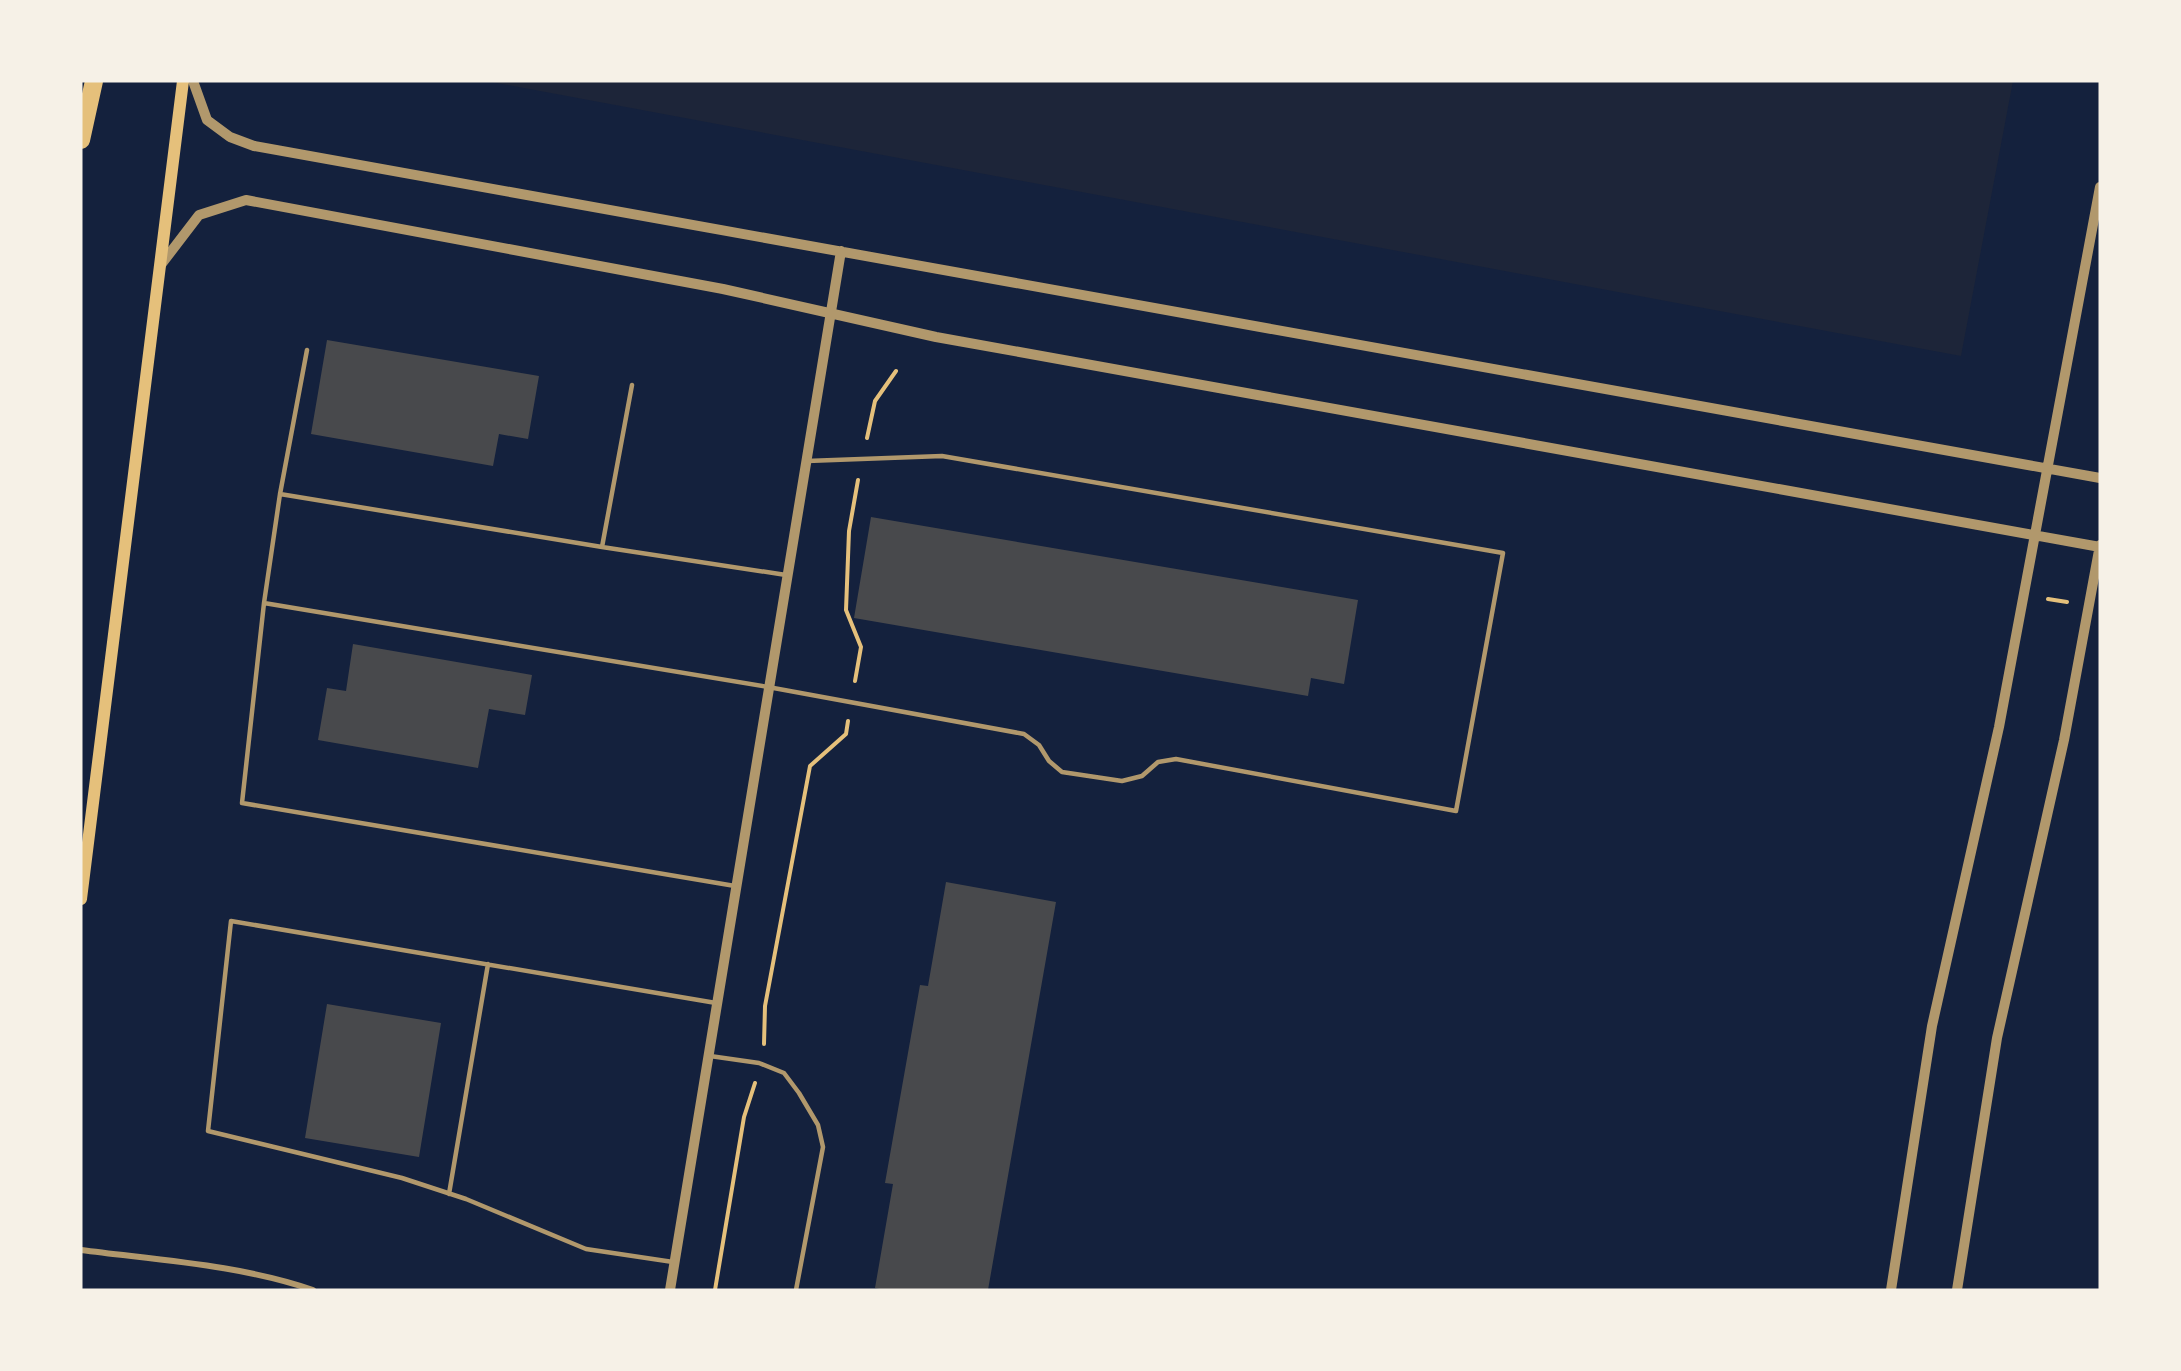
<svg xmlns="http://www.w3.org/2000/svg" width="2181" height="1371" font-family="Commissioner,sans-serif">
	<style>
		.green { fill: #1d2539 }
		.building { fill: #48494c }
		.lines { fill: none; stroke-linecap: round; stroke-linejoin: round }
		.path { stroke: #e5c07b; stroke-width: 4 }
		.service { stroke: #b1986c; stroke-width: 4.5 }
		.minor { stroke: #b1986c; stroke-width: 6 }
		.tertiary { stroke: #b1986c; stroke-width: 10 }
		.secondary { stroke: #e5c07b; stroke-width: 12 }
		.motorway { stroke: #e5c07b; stroke-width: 18 }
	</style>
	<rect width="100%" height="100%" fill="#14213d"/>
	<path class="green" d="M486 81H2013L1961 356Z"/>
	<path class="building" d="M327 340 539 376 528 439 499 434 493 466 311 434Z
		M871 517 1358 600 1344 684 1311 678 1308 696 854 618Z
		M353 644 532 675 525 715 489 709 478 768 318 740 327 688 346 691Z
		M946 882 1056 902 988 1290H884L875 1288 893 1184 885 1183 920 985 928 986Z
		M327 1004 441 1023 419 1157 305 1138Z"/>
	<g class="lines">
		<path class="path" d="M867 438 875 401 896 371
			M2048 599 2067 602
			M855 681 861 647 846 610 849 531 858 480
			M764 1044 765 1006 810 766 846 734 848 721
			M715 1290 744 1117 755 1083"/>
		<path class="service" d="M307 350 280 494 264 603 242 803 735 886
			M280 494 602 547 632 385
			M602 547 786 575
			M264 603 768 687 1024 734 1039 745 1049 761 1062 772 1122 781 1142 776 1158 762 1176 759 1456 811 1503 553 942 456 807 461
			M710 1056 759 1063 784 1073 799 1093 818 1125 823 1147 796 1290
			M449 1194 488 964
			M673 1262 586 1249 466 1199 402 1178 208 1131 231 921 716 1003"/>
		<path class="minor" d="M81 1250C157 1260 241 1265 313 1290"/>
		<path class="tertiary" d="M193 81 207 120 230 137 254 146 2100 478
			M160 266 199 215 246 200 723 289 936 337 2100 547
			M670 1290 841 251
			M1891 1290 1932 1026 1999 727 2100 187
			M1957 1290 1997 1038 2064 740 2100 545"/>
		<path class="secondary" d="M81 899 183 81"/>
		<path class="motorway" d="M81 140 94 81"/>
	</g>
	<rect width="2181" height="1371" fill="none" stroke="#f6f1e7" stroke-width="165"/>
</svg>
